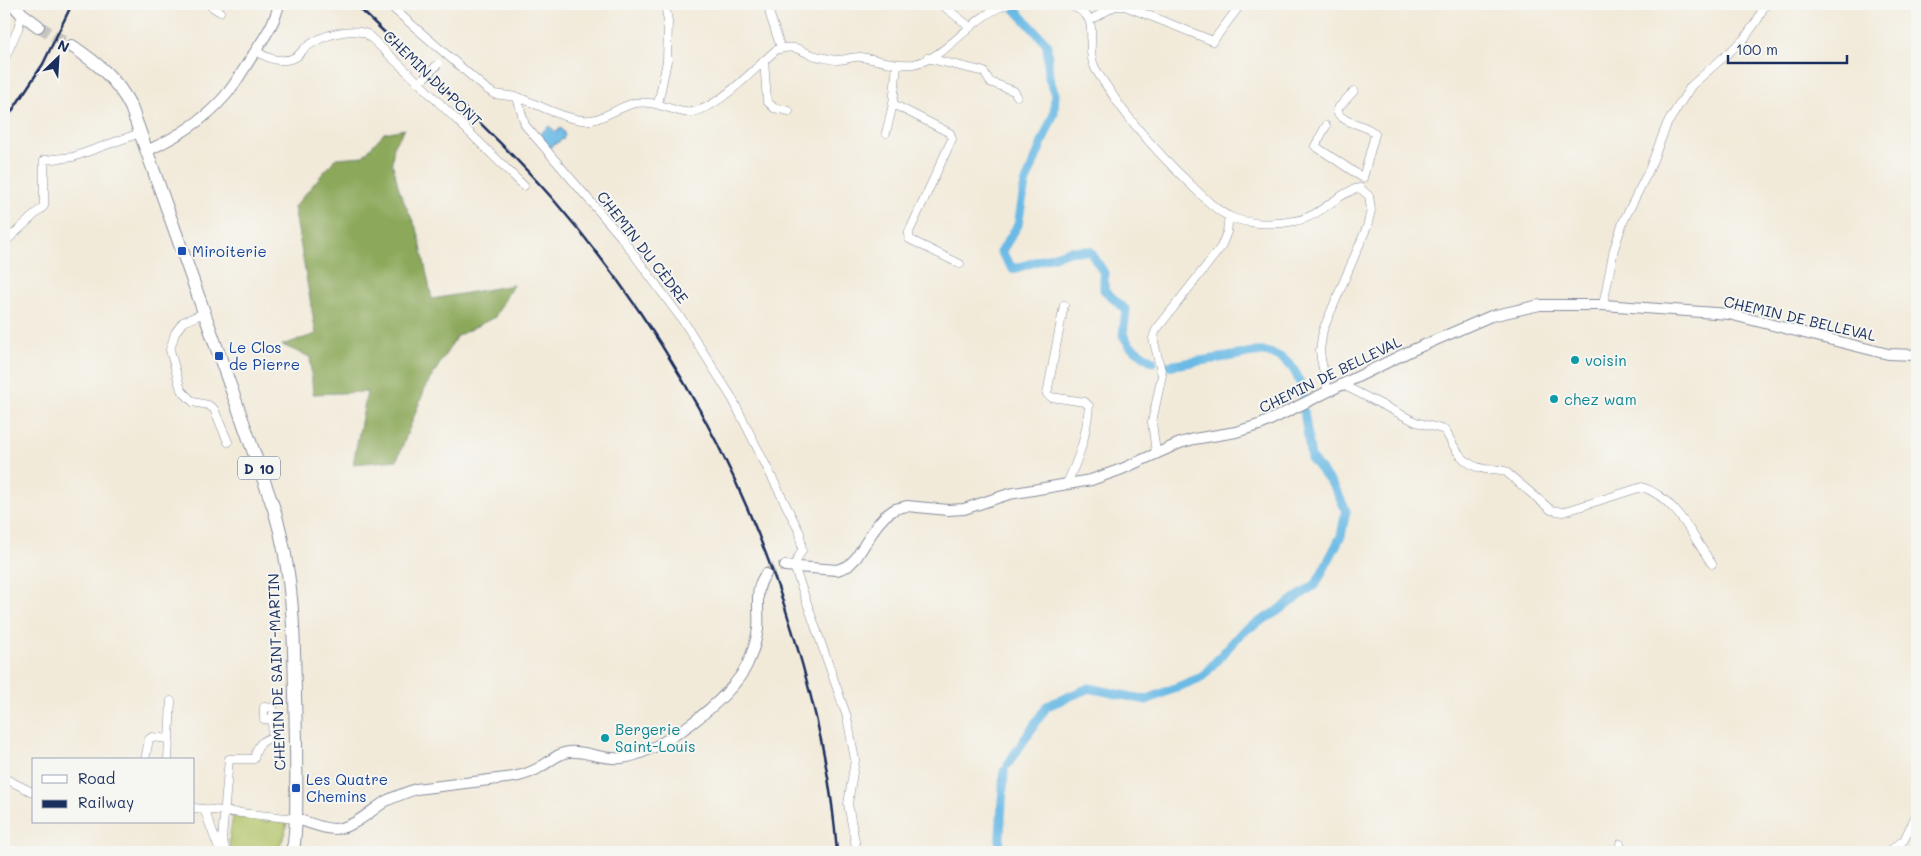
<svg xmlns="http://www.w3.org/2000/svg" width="1921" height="856" font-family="Mali,sans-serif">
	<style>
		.green { fill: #b1c265; stroke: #667862 }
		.forest { fill: #8ca85a; stroke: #546c5c }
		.water { fill: #6abae5; stroke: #4274a2 }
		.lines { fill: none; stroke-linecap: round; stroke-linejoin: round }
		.canal { stroke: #6abae5; stroke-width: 9 }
		.tertiary-tunnel { stroke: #c7c5c0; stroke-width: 10; stroke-dasharray: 10 5; stroke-linecap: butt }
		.primary-tunnel { stroke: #c7c5c0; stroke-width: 12; stroke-dasharray: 12 6; stroke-linecap: butt }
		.minor-casing { stroke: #868c9c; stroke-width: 9 }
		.tertiary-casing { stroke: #868c9c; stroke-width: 12 }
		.primary-casing { stroke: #868c9c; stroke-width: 14 }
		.minor { stroke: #fff; stroke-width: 8 }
		.tertiary { stroke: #fff; stroke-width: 10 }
		.primary { stroke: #fff; stroke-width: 12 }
		.rail { stroke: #1b2f5e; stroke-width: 2.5 }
		.minor-bridge-casing { stroke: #868c9c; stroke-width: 9; stroke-linecap: butt }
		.minor-bridge { stroke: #fff; stroke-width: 8 }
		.transit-dot { fill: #1a4fb4; stroke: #f6f6f2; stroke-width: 2 }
		.culture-dot { fill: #0f9aa8; stroke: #f6f6f2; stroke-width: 2 }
		.labels { text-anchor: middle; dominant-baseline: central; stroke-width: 4; stroke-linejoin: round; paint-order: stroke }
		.shield { fill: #f6f6f2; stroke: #5d6b8a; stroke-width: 1 }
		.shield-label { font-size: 14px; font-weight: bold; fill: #1b2f5e }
		.street-label { font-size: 15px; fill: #1b2f5e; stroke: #f6f6f2 }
		.transit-label { font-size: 15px; fill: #164399; stroke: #f6f6f2; text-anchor: start }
		.culture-label { font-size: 15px; fill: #0d838f; stroke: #f6f6f2; text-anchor: start }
	</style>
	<rect width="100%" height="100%" fill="#f6f6f2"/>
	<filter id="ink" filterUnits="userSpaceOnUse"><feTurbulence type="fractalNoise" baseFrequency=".02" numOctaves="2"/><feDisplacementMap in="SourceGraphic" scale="10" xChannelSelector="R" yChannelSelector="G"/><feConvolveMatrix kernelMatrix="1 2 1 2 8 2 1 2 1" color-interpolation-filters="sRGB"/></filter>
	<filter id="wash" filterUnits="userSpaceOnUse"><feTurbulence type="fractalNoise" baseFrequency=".0096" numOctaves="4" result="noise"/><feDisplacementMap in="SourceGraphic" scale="20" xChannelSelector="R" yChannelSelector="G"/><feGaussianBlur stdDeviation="1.12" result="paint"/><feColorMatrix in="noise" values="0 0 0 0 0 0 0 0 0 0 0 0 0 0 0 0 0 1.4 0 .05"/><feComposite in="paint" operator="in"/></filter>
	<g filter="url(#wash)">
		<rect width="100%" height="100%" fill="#f2ead9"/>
		<path class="green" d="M233 816 268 822V820L287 821 285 834 277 852H230L229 840Z"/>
		<path class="forest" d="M405 129 394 145 392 162 400 193 418 232 432 299 513 285 495 317 457 336 426 386 397 460 353 464 367 392 313 394 310 357 282 345 316 334 294 207 336 158 363 156 384 133Z"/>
		<path class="water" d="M549 126 556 132 561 128 565 135 563 139 549 148 539 135Z"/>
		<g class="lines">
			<path class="canal" d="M1014 8 1047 44 1049 78 1055 94 1054 113 1025 184 1018 225 1001 252 1013 269 1070 251H1090L1104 273V290L1126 310 1123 335 1130 346 1153 362
				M1167 366 1239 355C1276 344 1300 363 1303 400
				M1008 764 1047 706 1089 688 1146 700 1202 677 1242 632 1276 612 1316 584 1341 536 1346 511 1335 488 1311 458 1304 411
				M999 852 1004 771"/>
		</g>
	</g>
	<g filter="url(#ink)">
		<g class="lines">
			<path class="tertiary-tunnel" d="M766 574 773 568 785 566"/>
			<path class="primary-tunnel" d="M38 26 72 46"/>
			<g class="minor-casing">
				<path id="minor" d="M208 4 220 12
					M388 4 484 87 494 94 517 97 525 125 621 237 686 325 732 398 800 533 802 550 794 566 847 717 855 760 848 804 857 852
					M769 4 770 15 781 48
					M941 4 970 27
					M1065 4C1108 16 1082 40 1095 68 1101 79 1109 89 1116 100 1137 130 1161 156 1188 182 1201 194 1212 208 1228 216 1248 225 1275 225 1295 221 1319 217 1333 197 1355 189L1360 188 1369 196 1371 210 1367 227 1323 330 1320 350 1321 359 1328 392
					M1090 20 1115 6H1125L1213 41 1241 4
					M256 51C268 59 282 64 296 57 300 54 303 49 308 46 322 35 350 27 367 34L419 83 524 186
					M927 58 981 71 984 72 990 82 1014 91 1017 96
					M4 60 18 29 22 14
					M764 60 767 101 774 108 789 111
					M897 65 893 104 950 133 952 139 909 232V239L960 264
					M517 97C539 104 575 126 596 119 609 115 622 106 635 103 653 100 667 109 684 112 711 117 756 67 776 50 799 43 800 53 820 57 826 58 832 60 838 60 846 60 853 56 861 57 879 60 895 66 913 64 948 59 973 13 1009 4
					M658 104 667 61 668 22 665 4
					M1326 126 1315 146 1363 178 1375 134C1365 123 1345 125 1337 112L1339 107 1354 91
					M886 133 893 104
					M4 243 44 206V160L73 157 140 133
					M1064 305 1047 394 1051 397 1085 402 1089 406C1086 437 1080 456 1066 485
					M1603 305 1614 249 1623 222 1649 170 1667 124 1691 86 1744 39 1758 19 1765 4
					M204 313 183 322 175 333 170 350 181 390 193 402 208 405 214 409 228 442
					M1343 385 1416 422 1445 430C1454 448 1463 466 1485 469 1492 469 1498 469 1505 471L1551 510 1563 512 1642 487C1675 497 1693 537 1712 564
					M1156 453 1152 422 1162 375 1153 338 1156 330 1221 247 1227 232 1229 216
					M145 760 149 739 152 737 169 739
					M168 760 171 701
					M4 778 34 793
					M194 808 296 819
					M204 809 220 852
					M1620 844V852
					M226 852 222 839 229 759H254C257 747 259 742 272 737L273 708 264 707V719H273
					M1888 852 1904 840 1917 813"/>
			</g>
			<g class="tertiary-casing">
				<path id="tertiary" d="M147 151C176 137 204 121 225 96 236 84 244 68 253 55 264 38 275 23 279 4
					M785 566 837 570 848 566 856 558 877 525 885 516 895 509 907 506 948 510 964 509 1009 494 1091 480 1122 469 1180 443 1194 439 1236 432 1262 424 1408 352 1491 316 1540 305H1603L1729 314 1888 354 1917 355
					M296 819C308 822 323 829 334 829 354 828 370 811 386 801 396 796 405 793 416 789L514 777C524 775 533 772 542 766 551 761 558 753 569 752 584 750 603 760 621 758 658 755 731 699 747 665 752 654 756 642 758 629 760 611 753 589 766 574"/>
			</g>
			<g class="primary-casing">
				<path id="primary" d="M13 4 22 14 38 26
					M72 46C97 63 117 79 131 107L274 509C293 572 294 629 295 694 296 736 297 777 296 819L294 844 291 852"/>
			</g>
			<use href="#minor" class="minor"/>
			<use href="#tertiary" class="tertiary"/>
			<use href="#primary" class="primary"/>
			<path class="rail" d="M355 4C421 68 491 129 552 198 663 326 745 474 794 636 816 709 831 775 837 852
				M4 123 43 64 72 4"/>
			<g class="minor-bridge-casing">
				<path id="minor-bridge" d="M424 78 438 64"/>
			</g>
			<use href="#minor-bridge" class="minor-bridge"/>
		</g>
	</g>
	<g class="transit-dot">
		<rect x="177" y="246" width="10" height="10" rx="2.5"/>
		<rect x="214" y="351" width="10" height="10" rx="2.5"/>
		<rect x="291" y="783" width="10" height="10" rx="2.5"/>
	</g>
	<g class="culture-dot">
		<circle cx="1575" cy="360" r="5"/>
		<circle cx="1554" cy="399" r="5"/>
		<circle cx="605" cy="738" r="5"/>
	</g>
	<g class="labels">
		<rect class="shield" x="238" y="456.5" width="42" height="23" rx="4"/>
		<g class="shield-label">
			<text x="259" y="468">D 10</text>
		</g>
		<g class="street-label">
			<text transform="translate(433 78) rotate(44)">CHEMIN DU PONT</text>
			<text transform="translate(643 247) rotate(52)">CHEMIN DU CÈDRE</text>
			<text transform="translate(1800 318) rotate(13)">CHEMIN DE BELLEVAL</text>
			<text transform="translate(1330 374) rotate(-26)">CHEMIN DE BELLEVAL</text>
			<text transform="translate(276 672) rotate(-92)">CHEMIN DE SAINT-MARTIN</text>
		</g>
		<g class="transit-label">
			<text x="192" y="251">Miroiterie</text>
			<text x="229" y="347">Le Clos<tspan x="229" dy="17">de Pierre</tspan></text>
			<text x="306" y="779">Les Quatre<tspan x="306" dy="17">Chemins</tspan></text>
		</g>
		<g class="culture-label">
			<text x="1585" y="360">voisin</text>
			<text x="1564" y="399">chez wam</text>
			<text x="615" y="729">Bergerie<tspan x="615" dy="17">Saint-Louis</tspan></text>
		</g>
	</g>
	<rect width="1921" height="856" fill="none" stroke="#f6f6f2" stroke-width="20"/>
	<rect x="32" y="758" width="162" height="65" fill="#f6f6f2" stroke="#9ea6b7"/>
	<rect x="42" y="775" width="25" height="8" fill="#ffffff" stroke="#9ea6b7"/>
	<text x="78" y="784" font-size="15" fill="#1b2f5e">Road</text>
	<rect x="42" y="800" width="25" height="8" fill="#1b2f5e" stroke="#9ea6b7"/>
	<text x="78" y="808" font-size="15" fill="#1b2f5e">Railway</text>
	<g transform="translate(58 58) rotate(25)" stroke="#f6f6f2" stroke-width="4" paint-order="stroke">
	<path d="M0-4L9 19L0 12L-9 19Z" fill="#1b2f5e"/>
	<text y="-8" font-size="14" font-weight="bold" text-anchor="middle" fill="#1b2f5e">N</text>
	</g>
	<path d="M1728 55v8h119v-8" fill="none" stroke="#1b2f5e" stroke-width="2.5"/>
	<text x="1736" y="55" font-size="15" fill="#1b2f5e" stroke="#f6f6f2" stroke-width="4" paint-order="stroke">100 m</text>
</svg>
